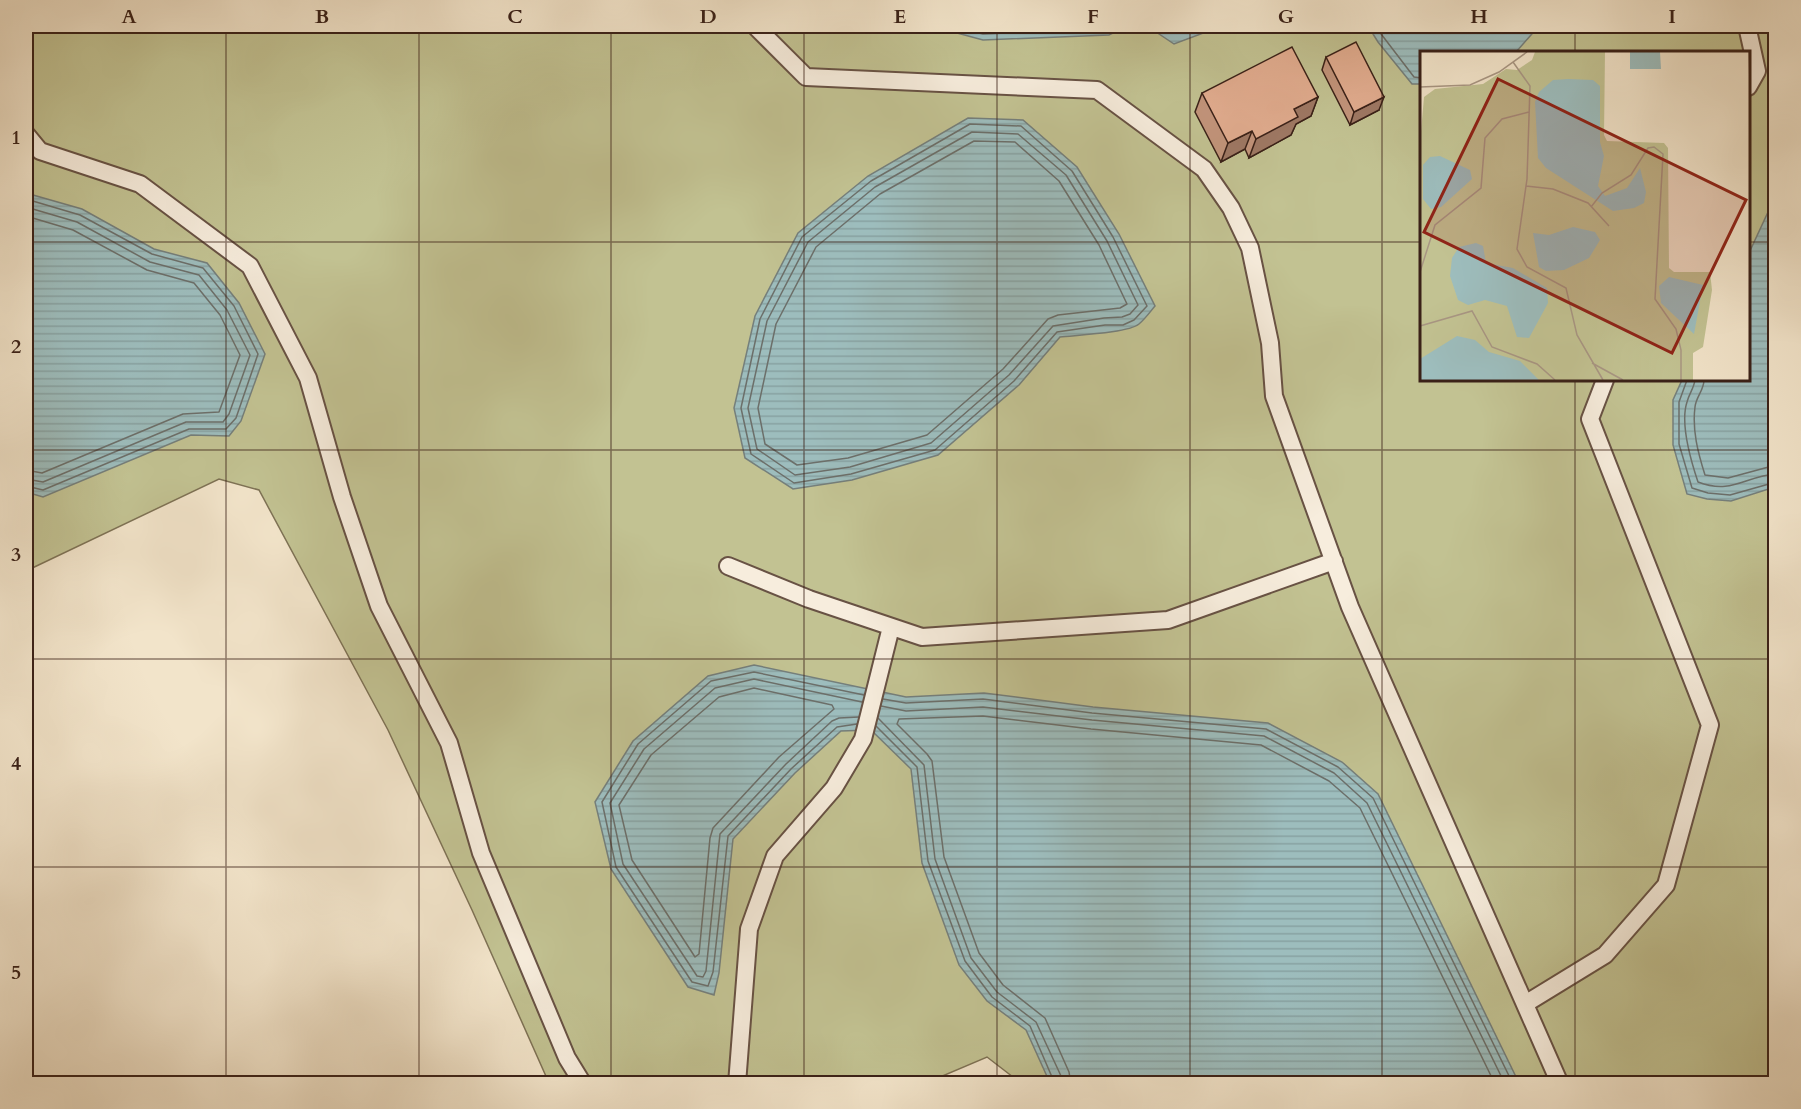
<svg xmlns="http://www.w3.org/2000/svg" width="1801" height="1109" font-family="Cardo,serif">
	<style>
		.grass { fill: #c2c292; stroke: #7e7255; stroke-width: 1.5; fill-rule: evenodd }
		.water { fill: url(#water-rules); stroke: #757f7b; stroke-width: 1.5 }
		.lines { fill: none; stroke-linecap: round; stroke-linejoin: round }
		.shore { stroke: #6c6f6a; stroke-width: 1.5 }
		.service-casing { stroke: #685244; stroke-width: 20 }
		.service { stroke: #f7eddd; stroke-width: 16 }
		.wall { fill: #c2947b; stroke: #3a2118; stroke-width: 1.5 }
		.shaded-wall { fill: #9e7864; stroke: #3a2118; stroke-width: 1.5 }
		.building { fill: #e1ac8f; stroke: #3a2118; stroke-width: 1.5 }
		.grid { fill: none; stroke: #3a2118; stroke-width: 1.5; stroke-opacity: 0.55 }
		.inset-road { fill: none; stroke: #a89683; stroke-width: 1.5 }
		.view { fill: #8f2418; fill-opacity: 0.15; stroke: #8f2418; stroke-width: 3 }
		.inset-edge { fill: none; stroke: #3a2118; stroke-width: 3 }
		.neatline { fill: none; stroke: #3a2118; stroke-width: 2 }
		.grid-label { font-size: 20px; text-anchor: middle; font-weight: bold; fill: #3a2118 }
	</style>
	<defs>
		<pattern id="water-rules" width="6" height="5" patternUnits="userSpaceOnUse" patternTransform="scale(1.5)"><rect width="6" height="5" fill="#9dbdbd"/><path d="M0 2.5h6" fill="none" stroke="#88a2a2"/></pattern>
	</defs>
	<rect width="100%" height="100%" fill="#f2e4ca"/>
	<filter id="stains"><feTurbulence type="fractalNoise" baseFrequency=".00333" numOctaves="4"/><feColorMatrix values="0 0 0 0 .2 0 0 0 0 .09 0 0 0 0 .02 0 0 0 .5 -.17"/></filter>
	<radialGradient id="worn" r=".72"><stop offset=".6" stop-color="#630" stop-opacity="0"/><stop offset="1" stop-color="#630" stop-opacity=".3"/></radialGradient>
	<path class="grass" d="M26 26H1775V1083L1022 1084 987 1057 926 1083H549L472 910 388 730 259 490 219 479 26 571ZM1422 52H1748V380H1422Z"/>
	<path class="water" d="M931 26H1127L1109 35 983 40Z
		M1141 26H1222L1174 44 1150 28Z
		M1368 26H1539L1516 52H1422L1421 84H1412L1378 42Z
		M968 118 1023 120 1077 167 1119 234 1155 306C1150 312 1145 319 1139 324 1128 333 1077 335 1060 337L1019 385 938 455 852 480 793 489 745 458 734 408 755 316 798 233 868 176Z
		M26 193 82 209 154 249 207 263 239 303 265 354 241 421 229 436 191 435 43 497 26 492Z
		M1775 197V487L1731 501 1707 499 1687 494 1673 445V400L1682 380H1748L1749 253Z
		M754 665 906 697 984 693 1093 707 1268 723 1342 762 1378 794 1519 1083H1050L1026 1030 987 1001 959 965 922 863 911 769 871 730 841 731 795 773 733 839 719 973 714 995 688 987 611 869 595 802 633 741 708 676Z"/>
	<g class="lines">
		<path class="shore" d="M953 26 983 34 1106 29 1114 26
			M1375 26 1414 77 1422 78
			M970 124 1021 126 1072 171 1113 237 1147 306 1134 320 1123 325H1105L1057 332 1014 381 935 450 851 474 794 483 751 454 741 408 760 319 802 237 871 181Z
			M972 132 1018 134 1066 175 1107 241 1138 305 1130 314 1122 317 1104 318 1053 326 1009 375 931 443 850 467 795 475 757 449 748 408 767 321 808 242 875 187Z
			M974 141 1015 142 1059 181 1099 245 1127 304 1120 308 1058 315 1048 319 1003 369 927 435 848 458 797 465 765 444 758 408 776 324 816 247 880 194Z
			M26 199 80 215 152 254 203 268 234 306 258 354 236 418 226 429H189L43 490 26 486
			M26 207 77 222 150 262 199 275 227 310 250 355 229 414 223 422H186L43 482 26 479
			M26 216 73 230 147 270 194 283 220 315 240 355 219 412 183 414 42 473 26 470
			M1687 380 1679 402V444L1692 488 1708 493 1730 495 1776 482
			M1695 380C1694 388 1689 394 1687 402 1680 423 1691 461 1698 482 1732 495 1745 476 1776 474
			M1704 380C1704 390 1696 397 1695 407 1692 430 1698 453 1705 475L1728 478 1776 465
			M754 688 832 705 834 709 779 757 713 828 710 838 699 954 695 957 632 860 619 805 651 755 719 697Z
			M883 699 906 703 983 699 1092 713 1266 729 1338 767 1373 798 1513 1084
			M881 706 906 711 983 707 1092 720 1264 736 1334 773 1367 803 1505 1084
			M859 717 839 718 832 721 786 764 720 834 706 971 703 977 697 976 623 864 610 803 644 749 715 688 754 679 862 702
			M878 718 924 765 935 859 971 958 997 992 1036 1022 1061 1076 1062 1084
			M857 724 837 727 791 769 728 836 713 972 708 986 692 982 616 867 602 802 638 744 711 681 754 672 864 695
			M876 726 917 767 928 861 965 961 992 997 1030 1026 1055 1084
			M1071 1084 1069 1072 1045 1018 1003 985 979 953 944 857 932 761 927 754 897 724 899 719 983 716 1091 729 1261 745 1329 781 1360 808 1495 1084"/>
		<g class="service-casing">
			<path id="service" d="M755 26 806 77 1097 90 1204 169 1231 208 1250 248 1270 343 1274 396 1350 607 1560 1084
				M1747 26 1757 71 1748 87
				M26 134 40 151 140 184 250 266 308 378 342 497 379 606 449 743 481 853 567 1058 583 1084
				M728 566 809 599 922 637 1168 620 1334 561
				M1525 1004 1605 955 1666 885 1710 725 1590 419 1605 380
				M737 1084 749 929 775 856 834 788 863 739 891 627"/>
		</g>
		<use href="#service" class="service"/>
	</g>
	<path class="wall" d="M1326 57 1379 110 1350 125 1322 70Z
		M1202 93 1318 97 1311 116 1296 124 1291 135 1249 158 1245 149 1221 162 1195 112Z"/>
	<path class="shaded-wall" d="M1318 97 1311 116 1296 124 1291 135 1249 158 1256 139 1294 109Z
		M1384 97 1379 110 1350 125 1354 112Z
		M1252 131 1245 149 1221 162 1228 143Z"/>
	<path class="building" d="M1356 42 1384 97 1354 112 1326 57Z
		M1292 47 1318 97 1294 109 1298 117 1256 139 1252 131 1228 143 1202 93Z"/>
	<path class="grid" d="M226 26V1084M419 26V1084M611 26V1084M804 26V1084M997 26V1084M1190 26V1084M1382 26V1084M1575 26V52M26 242H1422M1748 242H1776M1575 380V1084M26 450H1776M26 659H1776M26 867H1776"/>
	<g transform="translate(1420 51)">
		<rect width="330" height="330" fill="#f2e4ca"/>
		<path d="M115 1H185L184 84 187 90 244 92 248 97 249 217 254 221H290L292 239 283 296 273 302V329H0V92L4 46 15 38 63 33 86 18 97 19 112 9Z" fill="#c2c292"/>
		<path d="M210 1H240L241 18H210ZM148 28 173 29 180 35V91L184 105 178 135 185 145 207 137 220 117 226 141 224 152 214 157 193 160 126 117 118 107 115 51 119 41 133 29ZM20 105 50 119 52 128 21 156 11 158 3 148V114L10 106ZM153 176 175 181 180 189 169 207 144 219 126 220 119 216 113 182 129 184ZM56 192 63 195 66 212 93 217 127 237 128 252 109 287 97 286 87 255 65 249 48 254 38 249 30 225 32 207 39 196ZM249 226 283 234 274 283 241 252 239 235ZM37 285 55 289 69 301 100 310 119 329H0V308Z" fill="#9dbdbd"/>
		<path class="inset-road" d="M329 1 330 31M93 11 110 35 107 128 97 198 107 216 146 237 157 284 183 329M0 36 50 34 79 21 107 1M106 135 133 138 168 152 189 175M171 156 182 142 211 124 228 97 234 96 243 103 235 248 256 278 261 299V329M0 221 15 174 61 137 65 87 82 68 109 61M0 275 52 260 72 296 117 313 135 329M172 312 203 329"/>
		<path class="view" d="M78 28 326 149 252 302 4 181Z"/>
		<rect width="330" height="330" class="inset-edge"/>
	</g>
	<rect width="1801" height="1109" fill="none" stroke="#f2e4ca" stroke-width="66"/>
	<rect x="33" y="33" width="1735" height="1043" class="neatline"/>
	<g class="grid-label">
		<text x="129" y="23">A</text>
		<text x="322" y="23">B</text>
		<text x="515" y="23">C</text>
		<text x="708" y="23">D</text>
		<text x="900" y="23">E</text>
		<text x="1093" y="23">F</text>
		<text x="1286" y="23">G</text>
		<text x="1479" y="23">H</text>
		<text x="1672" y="23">I</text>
		<text x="16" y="144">1</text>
		<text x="16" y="353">2</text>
		<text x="16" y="561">3</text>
		<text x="16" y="770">4</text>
		<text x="16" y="979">5</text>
	</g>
	<rect width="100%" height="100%" filter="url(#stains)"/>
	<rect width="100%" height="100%" fill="url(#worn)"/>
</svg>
